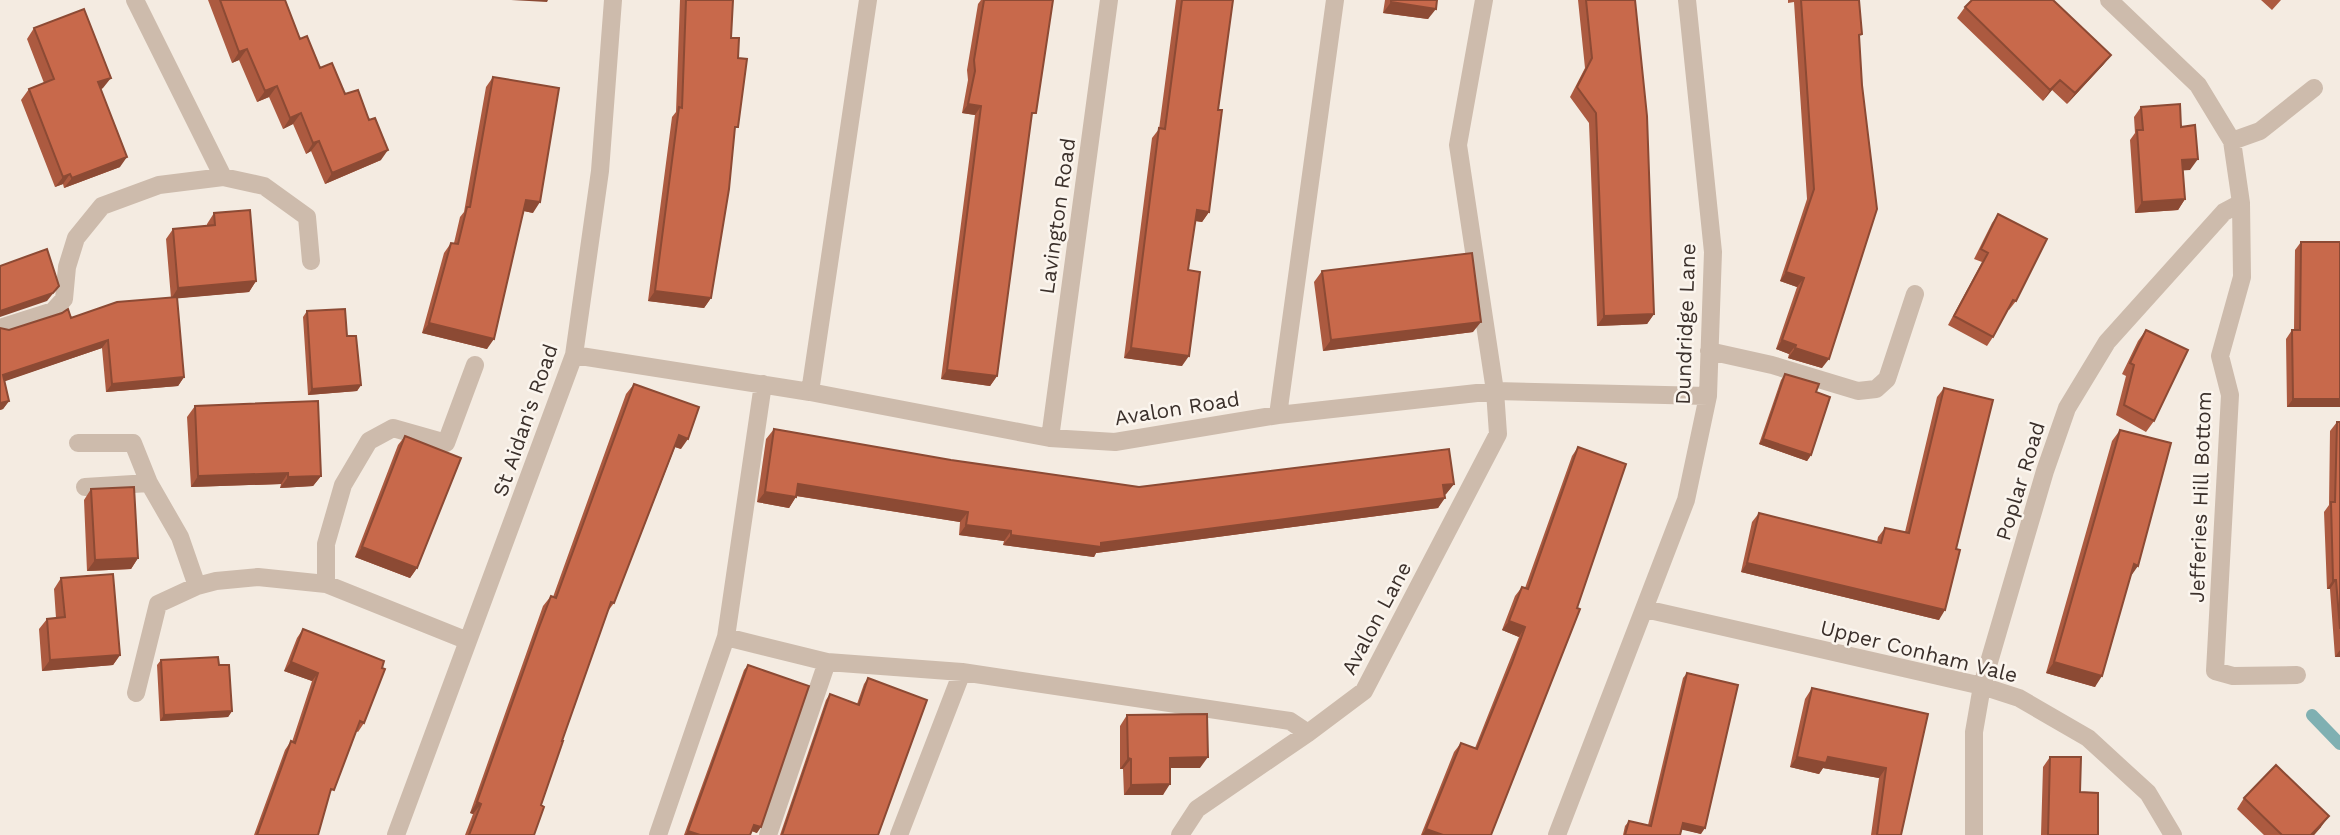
<svg xmlns="http://www.w3.org/2000/svg" width="2340" height="835" font-family="'Work Sans',sans-serif">
	<style>
		.lines { fill: none; stroke-linecap: round; stroke-linejoin: round }
		.stream { stroke: #7fb0b2; stroke-width: 12 }
		.minor { stroke: #cdbbac; stroke-width: 18 }
		.wall { fill: #ac5a40 }
		.shaded-wall { fill: #8c4a34 }
		.building { fill: #c8694b; stroke: #8c4a34; stroke-width: 2 }
		.labels { text-anchor: middle; dominant-baseline: central; stroke-width: 5; stroke-linejoin: round; paint-order: stroke }
		.street-label { font-size: 21px; fill: #3b302b; stroke: #fbf5ee }
	</style>
	<rect width="100%" height="100%" fill="#f4ebe1"/>
	<g class="lines">
		<path class="stream" d="M2312 715 2340 744"/>
		<path class="minor" d="M135 0 223 177 264 186 307 217 311 261
			M2109 0 2198 85 2232 141 2241 203 2242 277 2220 356 2230 395 2215 671 2233 676 2297 675
			M2232 141 2260 131 2314 88
			M0 328 53 311 64 299 67 267 76 238 102 206 159 185 223 177
			M1709 351 1772 365 1858 391 1876 389 1887 379 1915 294
			M574 355 810 392 1050 438 1115 442 1278 415 1495 391 1708 396
			M810 392 868 0
			M1278 415 1335 0
			M1050 438 1109 0
			M78 443H133L149 483
			M85 487 149 483 180 537 197 586
			M326 584V544L343 485 369 441 393 428 446 443 475 365
			M1645 609 1982 686 2019 698 2088 738 2148 793 2173 835
			M726 637 827 662 962 672 1290 721 1308 733
			M136 693 158 604 197 586 216 581 258 577 326 584 468 641
			M396 835 574 355 600 171 613 0
			M658 835 726 637 763 384
			M768 835 827 662
			M899 835 962 672
			M1180 835 1197 809 1308 733 1364 691 1498 434 1495 391 1458 145 1484 0
			M1557 835 1686 500 1708 396 1713 252 1687 0
			M1974 835V732L1982 686 2045 471 2067 408 2107 342 2224 212 2241 203"/>
	</g>
	<path class="wall" d="M208 0H285L300 39 320 68 345 94 381 160 325 184 311 151 306 154 293 124 283 129 269 97 257 102 239 60 232 63Z
		M680 0H733L731 38 735 132 711 298 704 308 648 301 672 117 676 112Z
		M981 0H1053L1031 121 997 376 990 386 941 379 975 115 962 113 968 80 967 70 978 4Z
		M1176 0H1233L1218 110 1209 212 1202 222 1195 221 1188 270 1182 366 1124 358 1152 138 1159 129Z
		M1385 0H1437L1428 19 1383 13Z
		M1578 0H1635L1654 314 1647 324 1597 326 1589 123 1570 97 1585 68Z
		M1788 0H1859V38L1822 368 1788 358 1789 354 1776 349 1797 287 1780 281 1807 199 1794 2 1788 3Z
		M2261 0H2281L2272 10Z
		M1965 7 2111 55 2103 65 2067 104 2052 90 2043 101 1957 18Z
		M34 28 103 88 101 89 120 167 64 188 63 184 55 187 21 100 29 89 44 83 27 39Z
		M493 77 533 213 524 211 487 349 422 333 444 253 451 243H454L460 217 464 212 486 87Z
		M2141 107 2181 127 2190 170H2183L2185 199 2178 210 2135 213 2130 140 2135 133 2134 117Z
		M214 213 256 281 249 292 177 298 184 377 178 386 106 392 102 348 4 381 9 401 3 409 0 410 9 330 171 298 166 239 173 229 207 226V224Z
		M1998 214 2016 301 2009 310 2008 309 1993 337 1987 346 1948 325 1982 262 1974 259 1992 223Z
		M2301 242H2340V407H2287L2286 339 2292 330H2294L2295 250Z
		M1322 271 1473 332 1323 351 1314 282Z
		M307 311 347 336 361 385 357 391 308 395 303 317Z
		M2146 330 2154 421 2146 432 2116 415 2126 376 2122 374 2138 341Z
		M1785 374 1816 392 1811 455 1807 461 1759 444 1781 380Z
		M634 384 681 449 675 447 614 603 608 611 562 741 541 805 534 835H465L473 814 470 813 543 606 551 596 553 597 626 394Z
		M1944 388 1956 549 1939 620 1741 572 1752 522 1759 513 1877 542 1878 537 1885 528 1905 532 1937 397Z
		M195 406 321 476 313 486 280 488 281 484 191 487 187 417Z
		M2337 422H2340V657H2335L2330 589H2327L2324 512 2329 505 2330 431Z
		M774 429 951 460 1139 487 1454 484 1446 494 1445 495 1438 508 1096 553 1094 557 1003 545 1004 541 959 535 960 522 796 496 789 508 757 502 766 439Z
		M2120 430 2131 576 2095 687 2046 673 2112 441Z
		M405 436 417 568 410 578 355 557 398 445Z
		M1578 447 1491 835H1421L1454 752 1461 743 1475 748 1519 637 1502 630 1515 596 1522 587 1525 588 1572 456Z
		M91 489 138 558 131 569 87 571 84 500Z
		M61 578 120 655 113 665 42 671 39 629 47 619 56 618 54 589Z
		M303 629 382 668 364 723 358 732 356 731 329 796 318 835H254L285 750 291 741 292 742 312 681 284 671 297 638Z
		M161 660 219 665 232 711 228 717 160 721 157 665Z
		M748 665 757 833 751 831 750 835H684L744 670Z
		M1687 673 1701 834 1682 829 1680 835H1623L1625 826 1629 821 1648 825 1683 678Z
		M868 678 878 835H780L826 700 830 694 857 704 864 684Z
		M1812 688 1928 714 1901 835H1871L1879 778 1823 768 1819 774 1790 767 1805 699Z
		M1127 715 1200 768H1170L1163 795H1124L1123 769H1120V726Z
		M2050 757 2080 792 2098 835H2041L2043 767Z
		M2244 798 2321 827 2314 835H2264L2237 809Z"/>
	<path class="shaded-wall" d="M511 0H548L547 2Z
		M1391 2 1436 9 1428 19 1383 13Z
		M247 49 239 60 232 63 239 52Z
		M2111 55 2103 65 2067 104 2075 93Z
		M111 78 103 88 91 93 98 82Z
		M2060 80 2052 90 2043 101 2050 90Z
		M277 86 269 97 257 102 265 91Z
		M968 104 981 106 975 115 962 113Z
		M301 113 293 124 283 129 290 118Z
		M319 141 311 151 306 154 313 143Z
		M388 150 381 160 325 184 332 173Z
		M127 157 120 167 64 188 72 178Z
		M2198 159 2190 170 2175 171 2182 160Z
		M70 174 63 184 55 187 63 177Z
		M2185 199 2178 210 2135 213 2142 202Z
		M526 200 540 202 533 213 519 210Z
		M1197 210 1209 212 1202 222 1190 220Z
		M1786 272 1804 278 1797 287 1780 281Z
		M256 281 249 292 171 299 178 288Z
		M59 286 47 301 0 317V311Z
		M655 291 711 298 704 308 648 301Z
		M1654 314 1647 324 1597 326 1604 316Z
		M1481 322 1473 332 1323 351 1331 340Z
		M429 323 494 339 487 349 422 333Z
		M108 340 102 348 0 383 3 375Z
		M1782 340 1796 345 1789 354 1776 349Z
		M1131 348 1189 356 1182 366 1124 358Z
		M1795 348 1829 359 1822 368 1788 358Z
		M947 370 997 376 990 386 941 379Z
		M184 377 178 386 106 392 112 384Z
		M361 385 357 391 308 395 312 389Z
		M2293 399H2340V407H2287Z
		M9 401 3 409 0 410V403Z
		M679 435 688 439 681 449 672 446Z
		M1763 439 1811 455 1807 461 1759 444Z
		M288 473 281 484 191 487 198 476Z
		M321 476 313 486 280 488 288 477Z
		M798 484 968 512 960 522 791 495Z
		M1454 484 1446 494 1436 496 1443 485Z
		M765 492 796 497 789 508 757 502Z
		M1445 498 1438 508 1096 553 1094 557 1003 545 1011 535 1101 543Z
		M966 525 1011 531 1004 541 959 535Z
		M362 547 417 568 410 578 355 557Z
		M138 558 131 569 87 571 95 560Z
		M1747 563 1945 610 1939 620 1741 572Z
		M2134 564 2138 566 2131 576Z
		M2333 580H2336L2330 589H2327Z
		M1509 621 1525 627 1519 637 1502 630Z
		M2340 650V657H2335Z
		M120 655 113 665 42 671 50 660Z
		M291 662 318 673 312 681 284 671Z
		M2054 662 2102 676 2095 687 2046 673Z
		M232 711 228 717 160 721 164 715Z
		M1208 757 1200 768H1163L1170 758Z
		M1797 757H1828L1886 768 1879 778 1823 768 1819 774 1790 767Z
		M1128 758 1131 759 1123 769H1120Z
		M1170 784 1163 795H1124L1131 785Z
		M477 802 481 804 473 814 470 813Z
		M2329 816 2321 827 2314 835H2311Z
		M1683 823 1705 828 1701 834 1679 829Z
		M754 825 761 827 757 833 750 830Z
		M1426 829 1443 835H1422Z
		M688 831 700 835H685Z"/>
	<path class="building" d="M220 0H285L300 39 307 36 320 68 332 63 345 94 358 90 369 120 375 118 388 150 332 173 319 141 313 143 301 113 290 118 277 86 265 91 247 49 239 52Z
		M686 0H733L731 38H739L738 58 747 59 738 127H735L729 189 711 298 655 291 679 107 682 108Z
		M984 0H1053L1036 113H1032L997 376 947 370 981 106 968 104 975 71 974 60Z
		M1182 0H1233L1218 110H1222L1209 212 1197 210 1188 270 1200 272 1189 356 1131 348 1159 128 1165 129Z
		M1391 0H1437L1436 9 1391 2Z
		M1586 0H1635L1647 116 1654 314 1604 316 1596 113 1577 87 1592 58Z
		M1801 0H1859L1862 34 1859 35 1862 85 1877 209 1829 359 1795 348 1796 345 1782 340 1804 278 1786 272 1814 189Z
		M1972 0H2053L2111 55 2075 93 2060 80 2050 90 1965 7Z
		M84 9 111 78 98 82 127 157 72 178 70 174 63 177 29 89 54 79 34 28Z
		M493 77 559 88 540 202 526 200 494 339 429 323 451 243 458 244 467 207H470Z
		M2180 104 2181 127 2195 125 2198 159 2182 160 2185 199 2142 202 2137 130H2143L2141 107Z
		M250 210 256 281 178 288 173 229 215 225 214 213Z
		M1998 214 2047 239 2016 301 2013 300 1993 337 1954 316 1988 253 1981 249Z
		M2301 242H2340V399H2293L2292 330H2300Z
		M47 249 59 286 53 293 0 311V266Z
		M1472 253 1481 322 1331 340 1322 271Z
		M177 297 184 377 112 384 108 340 3 375 9 401 0 403V328L9 330 62 313 68 309 71 318 117 302Z
		M345 309 347 336H356L361 385 312 389 307 311Z
		M2146 330 2188 350 2154 421 2124 405 2134 365 2130 363Z
		M1785 374 1819 384 1816 392 1830 397 1811 455 1763 439Z
		M634 384 699 407 688 439 679 435 614 603 611 602 562 741H563L541 805 544 807 534 835H469L481 804 477 802 538 630 551 596 556 598Z
		M1944 388 1993 400 1956 549 1960 550 1945 610 1747 563 1759 513 1881 543 1885 528 1909 533Z
		M318 401 321 476 288 477V473L198 476 195 406Z
		M2337 422H2340V629L2336 580H2333L2331 502H2335Z
		M774 429 951 460 1139 487 1449 449 1454 484 1443 485 1445 498 1101 543V547L1011 535V531L966 525 968 512 798 484 796 497 765 492Z
		M2120 430 2171 443 2138 566 2134 564 2102 676 2054 662Z
		M405 436 461 458 417 568 362 547Z
		M1578 447 1626 464 1577 608 1580 609 1491 835H1443L1426 829 1461 743 1477 749 1512 663 1525 627 1509 621 1522 587 1528 589Z
		M134 487 138 558 95 560 91 489Z
		M113 574 120 655 50 660 47 619 65 617 61 578Z
		M303 629 384 661 382 668 385 669 364 723 360 721 334 790 331 789 318 835H257L291 741 295 743 318 673 291 662Z
		M218 657 219 665H229L232 711 164 715 161 660Z
		M748 665 809 686 761 827 754 825 750 835H700L688 831Z
		M1687 673 1738 685 1705 828 1683 823 1680 835H1625L1629 821 1651 826Z
		M868 678 927 700 878 835H782L830 694 859 705Z
		M1812 688 1928 714 1901 835H1877L1886 768 1828 757 1826 763 1797 757Z
		M1207 714 1208 757 1170 758V784L1131 785V759L1128 758 1127 715Z
		M2050 757H2081L2080 792 2098 793V835H2048Z
		M2276 765 2329 816 2311 835H2282L2244 798Z"/>
	<g class="labels">
		<g class="street-label">
			<text transform="translate(1057 216) rotate(-82)">Lavington Road</text>
			<text transform="translate(1685 324) rotate(-88)">Dundridge Lane</text>
			<text transform="translate(1177 408) rotate(-9)">Avalon Road</text>
			<text transform="translate(525 420) rotate(-71)">St Aidan's Road</text>
			<text transform="translate(2020 481) rotate(-73)">Poplar Road</text>
			<text transform="translate(2200 497) rotate(-88)">Jefferies Hill Bottom</text>
			<text transform="translate(1376 618) rotate(-62)">Avalon Lane</text>
			<text transform="translate(1919 651) rotate(14)">Upper Conham Vale</text>
		</g>
	</g>
</svg>
